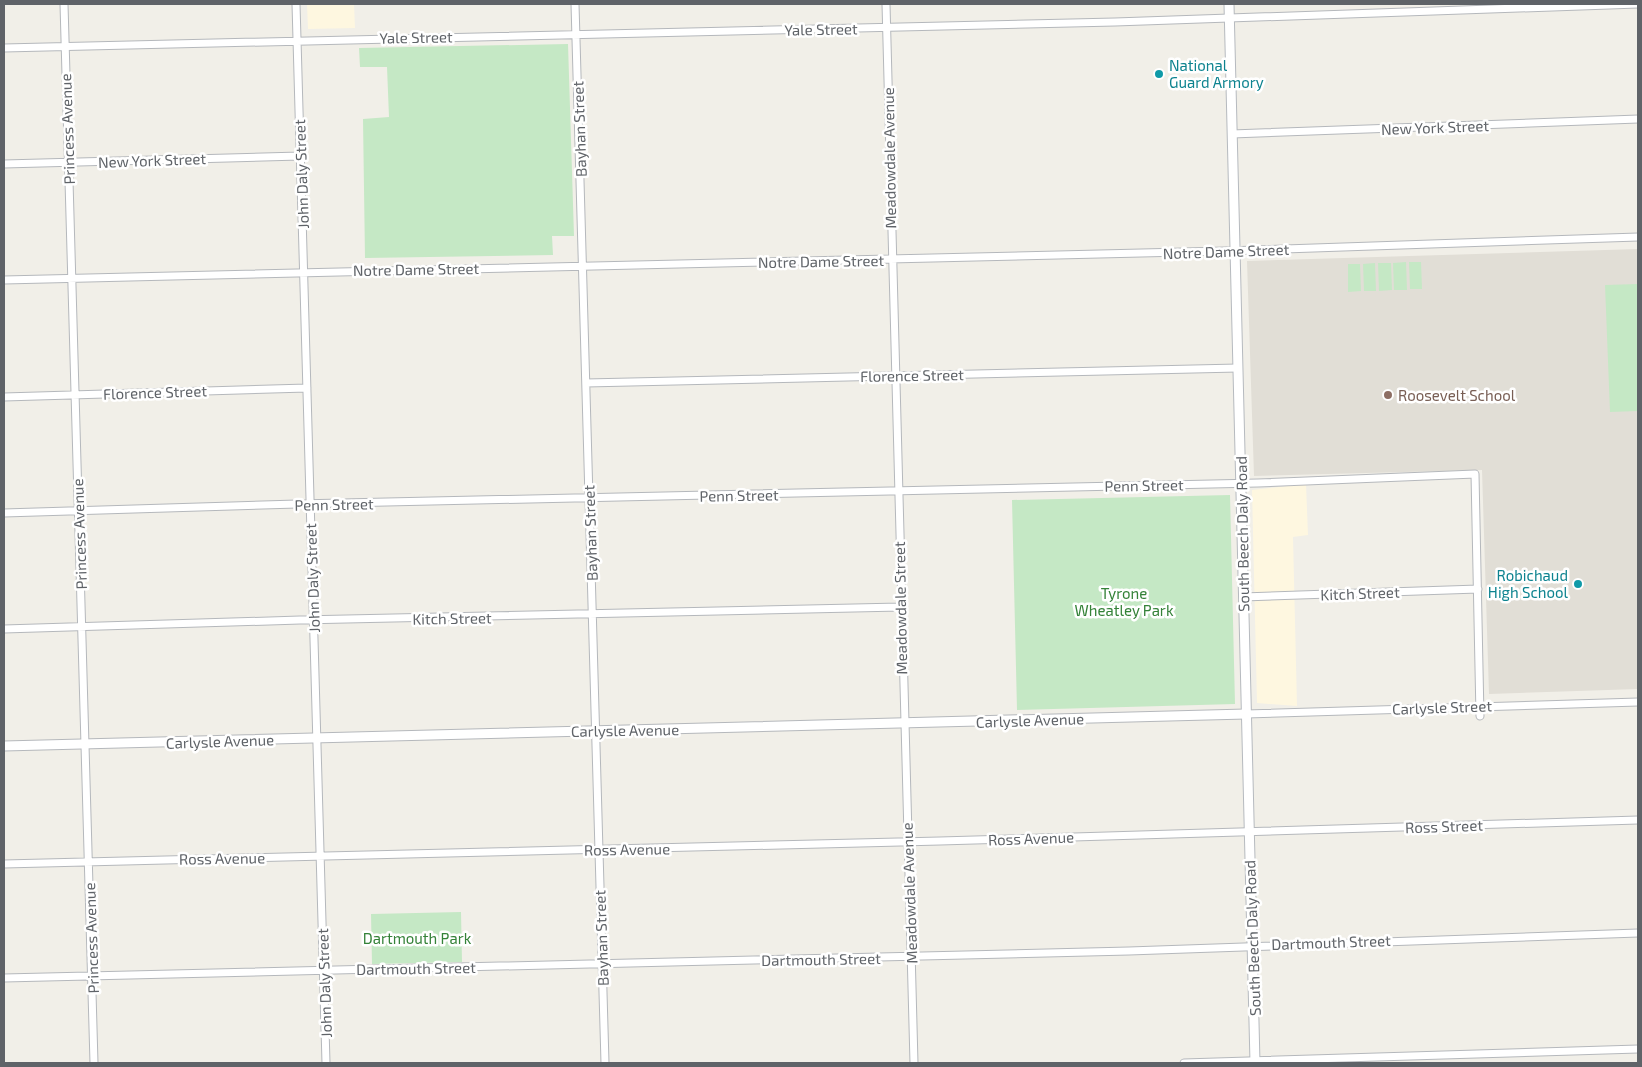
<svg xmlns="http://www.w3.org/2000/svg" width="1642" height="1067" font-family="'Exo 2',sans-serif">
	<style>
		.commercial { fill: #fef7e0 }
		.education { fill: #e1ded6 }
		.green { fill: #c5e8c5 }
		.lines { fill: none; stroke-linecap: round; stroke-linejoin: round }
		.minor-casing { stroke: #b5b8bc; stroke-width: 9 }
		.tertiary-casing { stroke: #b5b8bc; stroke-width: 11 }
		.secondary-casing { stroke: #b6babf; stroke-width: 11 }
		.minor { stroke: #fff; stroke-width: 7 }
		.tertiary { stroke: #fff; stroke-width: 9 }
		.secondary { stroke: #fff; stroke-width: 9 }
		.culture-dot { fill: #0f9aa8; stroke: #fff; stroke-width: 2 }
		.education-dot { fill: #8d6e63; stroke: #fff; stroke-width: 2 }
		.labels { text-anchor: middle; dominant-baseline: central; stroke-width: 5; stroke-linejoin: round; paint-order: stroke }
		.street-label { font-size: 15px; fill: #5f6368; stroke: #fff }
		.culture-label { font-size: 15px; fill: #0d838f; stroke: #fff; text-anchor: start }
		.education-label { font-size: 15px; fill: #785e54; stroke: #fff; text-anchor: start }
		.park-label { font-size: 15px; fill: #348238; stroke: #fff }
	</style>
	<rect width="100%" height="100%" fill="#f1efe8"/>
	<path class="commercial" d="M307 4H354L355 28 308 29Z
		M1306 484 1308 535 1293 537 1297 706 1257 703 1252 490Z"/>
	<path class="education" d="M1638 249V689L1489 694 1482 470 1254 476 1247 261Z"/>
	<path class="green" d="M568 44 574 236H552L553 255 365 258 363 119 389 117 387 67H360L359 48Z
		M1406 262 1407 290H1394L1393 263Z
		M1409 262H1421L1422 289H1410Z
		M1375 263 1376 291H1364L1363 264Z
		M1378 263H1391L1392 290 1379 291Z
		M1348 264H1360L1361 291 1348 292Z
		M1638 284V411L1610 412 1605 285Z
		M1230 495 1235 704 1017 710 1012 500Z
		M461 912 462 962 372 964 371 914Z"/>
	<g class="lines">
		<g class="minor-casing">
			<path id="minor" d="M64 4 94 1063
				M296 4 326 1063
				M575 4 605 1063
				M886 4 914 1063
				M4 48 1115 22 1638 4
				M1232 134 1638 119
				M4 164 300 156
				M4 280 1225 251 1638 237
				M586 383 1238 368
				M4 397 307 388
				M4 513 297 504 1258 483 1475 474 1480 716
				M1243 597 1478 589
				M4 629 300 620 900 607
				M1246 714 1638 702
				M4 864 940 841 1638 820
				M4 978 1129 951 1638 933
				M1184 1063 1638 1049"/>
		</g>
		<g class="tertiary-casing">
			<path id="tertiary" d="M4 746 1246 714"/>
		</g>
		<g class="secondary-casing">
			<path id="secondary" d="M1229 4 1255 1063"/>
		</g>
		<use href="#minor" class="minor"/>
		<use href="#tertiary" class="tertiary"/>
		<use href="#secondary" class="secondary"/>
	</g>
	<g class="culture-dot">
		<circle cx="1159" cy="74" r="5"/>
		<circle cx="1578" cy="584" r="5"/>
	</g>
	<circle class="education-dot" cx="1388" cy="395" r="5"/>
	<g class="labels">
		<g class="street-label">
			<text transform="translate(821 29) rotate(-1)">Yale Street</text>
			<text transform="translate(416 37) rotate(-1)">Yale Street</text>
			<text transform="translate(1435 127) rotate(-2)">New York Street</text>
			<text transform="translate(67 129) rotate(-92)">Princess Avenue</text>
			<text transform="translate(579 129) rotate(-92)">Bayhan Street</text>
			<text transform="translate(889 158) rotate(-91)">Meadowdale Avenue</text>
			<text transform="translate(152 160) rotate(-2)">New York Street</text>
			<text transform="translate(301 174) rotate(-92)">John Daly Street</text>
			<text transform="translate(1226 251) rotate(-2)">Notre Dame Street</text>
			<text transform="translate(821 261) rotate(-1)">Notre Dame Street</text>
			<text transform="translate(416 269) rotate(-1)">Notre Dame Street</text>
			<text transform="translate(912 375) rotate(-1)">Florence Street</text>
			<text transform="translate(155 392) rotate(-2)">Florence Street</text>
			<text transform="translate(1144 485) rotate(-1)">Penn Street</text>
			<text transform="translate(739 495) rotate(-1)">Penn Street</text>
			<text transform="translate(334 504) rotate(-1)">Penn Street</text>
			<text transform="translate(590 533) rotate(-92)">Bayhan Street</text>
			<text transform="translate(79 534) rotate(-92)">Princess Avenue</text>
			<text transform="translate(1242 534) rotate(-91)">South Beech Daly Road</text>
			<text transform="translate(312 578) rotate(-92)">John Daly Street</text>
			<text transform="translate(1360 593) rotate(-2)">Kitch Street</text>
			<text transform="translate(900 608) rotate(-91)">Meadowdale Street</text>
			<text transform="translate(452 618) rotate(-1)">Kitch Street</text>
			<text transform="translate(1442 707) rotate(-2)">Carlysle Street</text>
			<text transform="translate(1030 720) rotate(-2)">Carlysle Avenue</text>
			<text transform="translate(625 730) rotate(-1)">Carlysle Avenue</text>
			<text transform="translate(220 741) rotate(-2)">Carlysle Avenue</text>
			<text transform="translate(1444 826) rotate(-2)">Ross Street</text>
			<text transform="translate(1031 838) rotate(-2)">Ross Avenue</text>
			<text transform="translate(627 849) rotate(-1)">Ross Avenue</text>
			<text transform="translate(222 858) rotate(-1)">Ross Avenue</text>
			<text transform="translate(909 893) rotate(-92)">Meadowdale Avenue</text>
			<text transform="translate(91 938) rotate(-92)">Princess Avenue</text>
			<text transform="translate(601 938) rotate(-92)">Bayhan Street</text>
			<text transform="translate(1252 938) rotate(-92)">South Beech Daly Road</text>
			<text transform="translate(1331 942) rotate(-2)">Dartmouth Street</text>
			<text transform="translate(821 959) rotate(-1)">Dartmouth Street</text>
			<text transform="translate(416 968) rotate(-1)">Dartmouth Street</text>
			<text transform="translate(324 983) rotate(-92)">John Daly Street</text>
		</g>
		<g class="culture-label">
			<text x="1169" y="65">National<tspan x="1169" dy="17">Guard Armory</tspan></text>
			<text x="1568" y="575" text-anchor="end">Robichaud<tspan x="1568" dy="17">High School</tspan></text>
		</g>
		<g class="education-label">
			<text x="1398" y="395">Roosevelt School</text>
		</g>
		<g class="park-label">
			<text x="1124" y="593">Tyrone<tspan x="1124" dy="17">Wheatley Park</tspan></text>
			<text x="417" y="938">Dartmouth Park</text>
		</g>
	</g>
	<rect width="1642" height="1067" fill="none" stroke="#5f6368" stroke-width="10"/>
</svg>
